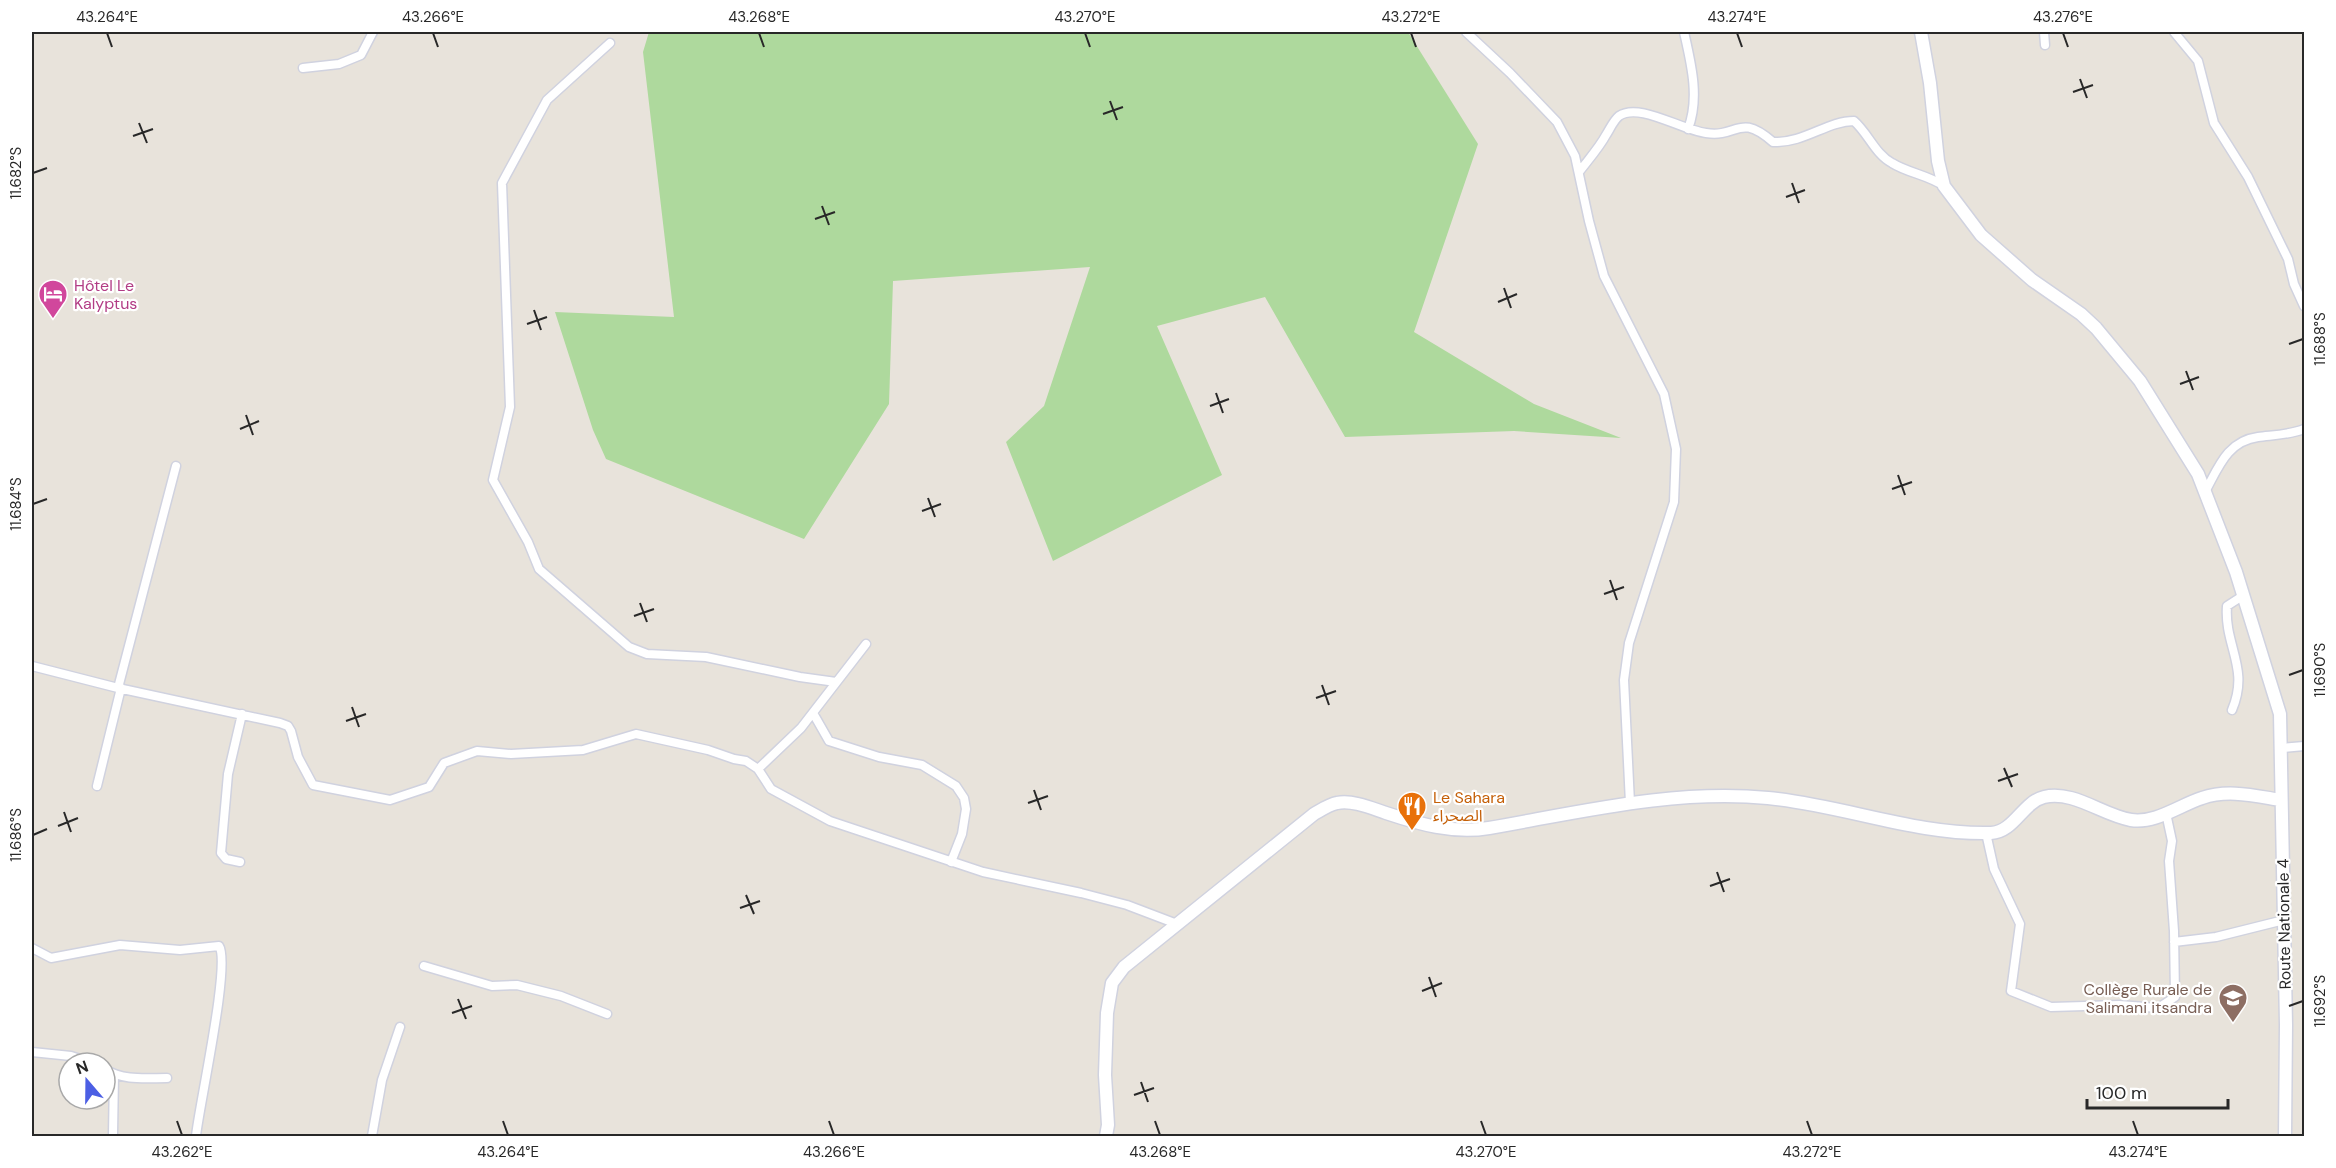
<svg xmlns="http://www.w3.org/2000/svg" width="2336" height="1168" font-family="'DM Sans','Noto Sans Arabic',sans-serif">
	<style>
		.green { fill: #aed99d }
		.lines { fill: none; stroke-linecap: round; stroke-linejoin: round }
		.minor-casing { stroke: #d0d2df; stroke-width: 11 }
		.secondary-casing { stroke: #d0d2df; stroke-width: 15 }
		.minor { stroke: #fff; stroke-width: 8 }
		.secondary { stroke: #fff; stroke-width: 12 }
		.ticks { fill: none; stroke: #282828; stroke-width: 2 }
		.labels { text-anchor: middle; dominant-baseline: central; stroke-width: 4.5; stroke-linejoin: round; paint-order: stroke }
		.hotel-label { font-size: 16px; fill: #b23c85; stroke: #fff; text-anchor: start }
		.food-label { font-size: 16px; fill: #c56008; stroke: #fff; text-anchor: start }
		.street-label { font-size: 16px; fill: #282828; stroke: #fff }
		.education-label { font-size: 16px; fill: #785e54; stroke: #fff; text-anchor: end }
		.neatline { fill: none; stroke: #282828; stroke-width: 2 }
		.ticks-label { font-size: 15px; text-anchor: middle; fill: #282828 }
	</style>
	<rect width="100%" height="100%" fill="#e8e3db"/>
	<path class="green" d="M649 32H1408L1478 144 1414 332 1534 404 1621 438 1514 431 1345 437 1265 297 1157 326 1222 475 1053 561 1006 442 1044 406 1090 267 893 281 889 404 804 539 606 459 593 430 555 312 674 317 643 52Z"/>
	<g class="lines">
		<g class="minor-casing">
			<path id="minor" d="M1466 32 1510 73 1557 122 1575 156 1589 221 1604 276 1664 394 1676 449 1674 502 1629 643 1624 680 1630 803
				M1684 32C1691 63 1700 98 1688 129
				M2044 32 2045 45
				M2174 32 2198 61 2214 123 2248 177 2288 259 2294 284 2304 306
				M610 43 547 100 502 183 510 407 493 480 528 542 539 569 629 647 647 654 706 657 800 677 836 682
				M303 68 339 64 361 55 373 32
				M1579 172C1588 160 1599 148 1606 135 1610 129 1613 121 1619 116 1639 102 1681 130 1706 133 1739 138 1738 112 1773 142 1805 143 1827 121 1854 121 1868 133 1875 154 1892 163 1908 173 1928 175 1944 186
				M2206 490C2219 466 2228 441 2258 437 2274 435 2289 435 2304 429
				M32 666 118 688 280 723 288 726 291 731 298 757 313 785 390 800 429 787 444 763 477 751 511 754 583 750 636 734 708 750 734 759 746 761 758 769 771 789 830 821 983 872 1081 893 1127 905 1177 924
				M118 688 176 466
				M2232 710C2250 668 2224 646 2227 606L2244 595
				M813 713 829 741 879 757 922 765 956 786 964 798 966 809 962 834 951 862
				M2282 748 2304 746
				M758 769 801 728 866 644
				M97 786 121 688
				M1986 833 1994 869 2020 924 2011 991 2051 1007 2119 1005 2158 1008 2175 997 2174 931 2169 861 2172 841 2166 813
				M240 862 226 859 221 853 228 774 242 714
				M2174 942 2216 937 2284 920
				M32 948 51 958 120 945 180 950 219 946C231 963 199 1106 196 1136
				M424 966 492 986 517 985 561 996 607 1014
				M32 1052 71 1056 92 1063
				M105 1069C123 1081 146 1078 167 1078
				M113 1134 114 1075
				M372 1136 382 1080 400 1027"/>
		</g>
		<g class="secondary-casing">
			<path id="secondary" d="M1921 32 1930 83 1938 161 1944 186 1981 235 2032 280 2081 314 2096 328 2140 381 2198 474 2236 572 2280 714 2286 1025 2285 1136
				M1106 1136 1108 1125 1105 1075 1107 1013 1112 983 1124 967 1314 814C1321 810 1330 804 1337 803 1353 800 1371 808 1386 813 1419 824 1453 834 1489 828 1581 812 1674 789 1768 798 1843 805 1915 835 1991 833 2014 832 2023 802 2044 797 2074 790 2102 815 2131 820 2155 824 2180 805 2202 798 2228 789 2255 796 2281 800"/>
		</g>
		<use href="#minor" class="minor"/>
		<use href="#secondary" class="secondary"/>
	</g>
	<path class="ticks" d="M107 33 112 47M433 33 438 47M759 33 764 47M1085 33 1090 47M1411 33 1416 47M1737 33 1742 47M2063 33 2068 47M2080 79 2087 98M2073 92 2093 85M1110 101 1117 120M1103 114 1123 107M139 123 147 143M133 136 153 129M33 173 47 168M1792 183 1799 203M1786 197 1805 190M822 206 829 225M815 219 835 212M1504 288 1511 308M1498 302 1517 294M534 310 541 330M527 324 547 317M2289 344 2303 339M2186 371 2193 390M2180 384 2199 377M1216 393 1223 413M1210 406 1229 399M246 415 253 435M240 429 259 421M1898 475 1905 495M1892 489 1912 482M928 498 935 517M33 504 47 499M922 511 941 504M1610 580 1617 600M1604 594 1624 587M640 603 647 622M634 616 654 609M2289 675 2303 670M1322 685 1329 705M1316 698 1336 691M352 707 359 727M346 721 366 714M2004 768 2012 787M1998 781 2018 774M1034 790 1041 810M1028 803 1048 796M64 812 71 832M58 826 78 818M33 835 47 829M1717 872 1724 892M1710 886 1730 879M746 895 754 914M740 908 760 901M1429 977 1436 997M1422 991 1442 983M458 999 466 1019M2289 1006 2303 1001M452 1013 472 1006M1141 1082 1148 1102M1134 1095 1154 1088M177 1121 182 1135M503 1121 508 1135M829 1121 834 1135M1155 1121 1160 1135M1481 1121 1486 1135M1807 1121 1812 1135M2133 1121 2138 1135"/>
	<defs>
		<g id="hotel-pin" transform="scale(1.5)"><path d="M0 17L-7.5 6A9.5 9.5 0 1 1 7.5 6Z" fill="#d1479c" stroke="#fff"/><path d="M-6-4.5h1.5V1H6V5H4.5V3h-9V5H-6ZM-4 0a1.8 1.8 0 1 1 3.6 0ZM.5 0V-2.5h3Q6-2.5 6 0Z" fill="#fff"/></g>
		<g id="restaurant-pin" transform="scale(1.5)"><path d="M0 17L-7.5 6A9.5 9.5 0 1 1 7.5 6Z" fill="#e8710a" stroke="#fff"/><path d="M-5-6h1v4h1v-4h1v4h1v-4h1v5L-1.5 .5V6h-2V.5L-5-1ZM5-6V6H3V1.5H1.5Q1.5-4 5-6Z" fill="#fff"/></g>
		<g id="school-pin" transform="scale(1.5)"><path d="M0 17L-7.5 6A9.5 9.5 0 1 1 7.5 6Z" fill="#8d6e63" stroke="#fff"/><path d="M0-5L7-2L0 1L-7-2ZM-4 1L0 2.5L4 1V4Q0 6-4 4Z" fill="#fff"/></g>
	</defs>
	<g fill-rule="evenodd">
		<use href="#hotel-pin" x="53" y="294"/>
		<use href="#restaurant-pin" x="1412" y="806"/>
		<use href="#school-pin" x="2233" y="998"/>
	</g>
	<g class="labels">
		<g class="hotel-label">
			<text x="74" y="285">Hôtel Le<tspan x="74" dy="18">Kalyptus</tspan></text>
		</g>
		<g class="food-label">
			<text x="1433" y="797">Le Sahara<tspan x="1433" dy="18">الصحراء</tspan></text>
		</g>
		<g class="street-label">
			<text transform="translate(2284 924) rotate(-91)">Route Nationale 4</text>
		</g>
		<g class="education-label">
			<text x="2212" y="989">Collège Rurale de<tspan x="2212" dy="18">Salimani itsandra</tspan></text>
		</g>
	</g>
	<rect width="2336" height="1168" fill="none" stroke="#ffffff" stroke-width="66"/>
	<g transform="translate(87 1081) rotate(340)"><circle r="28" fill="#ffffff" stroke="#a9a9a9" stroke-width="1.5"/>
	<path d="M0-4.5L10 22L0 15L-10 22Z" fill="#4c5fe4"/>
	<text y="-9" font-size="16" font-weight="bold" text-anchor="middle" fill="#282828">N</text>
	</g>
	<path d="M2087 1099v9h141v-9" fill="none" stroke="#282828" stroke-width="3"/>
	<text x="2096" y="1099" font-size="18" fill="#282828" stroke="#ffffff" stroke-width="4.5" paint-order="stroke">100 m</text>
	<rect x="33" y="33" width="2270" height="1102" class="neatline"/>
	<g class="ticks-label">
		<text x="107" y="22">43.264°E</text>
		<text x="433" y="22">43.266°E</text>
		<text x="759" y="22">43.268°E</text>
		<text x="1085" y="22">43.270°E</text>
		<text x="1411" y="22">43.272°E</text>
		<text x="1737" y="22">43.274°E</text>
		<text x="2063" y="22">43.276°E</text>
		<text transform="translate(16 173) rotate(-90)" y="5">11.682°S</text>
		<text transform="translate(2320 339) rotate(-90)" y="5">11.688°S</text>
		<text transform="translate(16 504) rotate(-90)" y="5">11.684°S</text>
		<text transform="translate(2320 670) rotate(-90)" y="5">11.690°S</text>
		<text transform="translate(16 835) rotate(-90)" y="5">11.686°S</text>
		<text transform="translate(2320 1001) rotate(-90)" y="5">11.692°S</text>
		<text x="182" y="1157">43.262°E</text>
		<text x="508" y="1157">43.264°E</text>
		<text x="834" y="1157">43.266°E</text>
		<text x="1160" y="1157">43.268°E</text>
		<text x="1486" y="1157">43.270°E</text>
		<text x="1812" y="1157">43.272°E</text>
		<text x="2138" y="1157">43.274°E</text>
	</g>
</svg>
